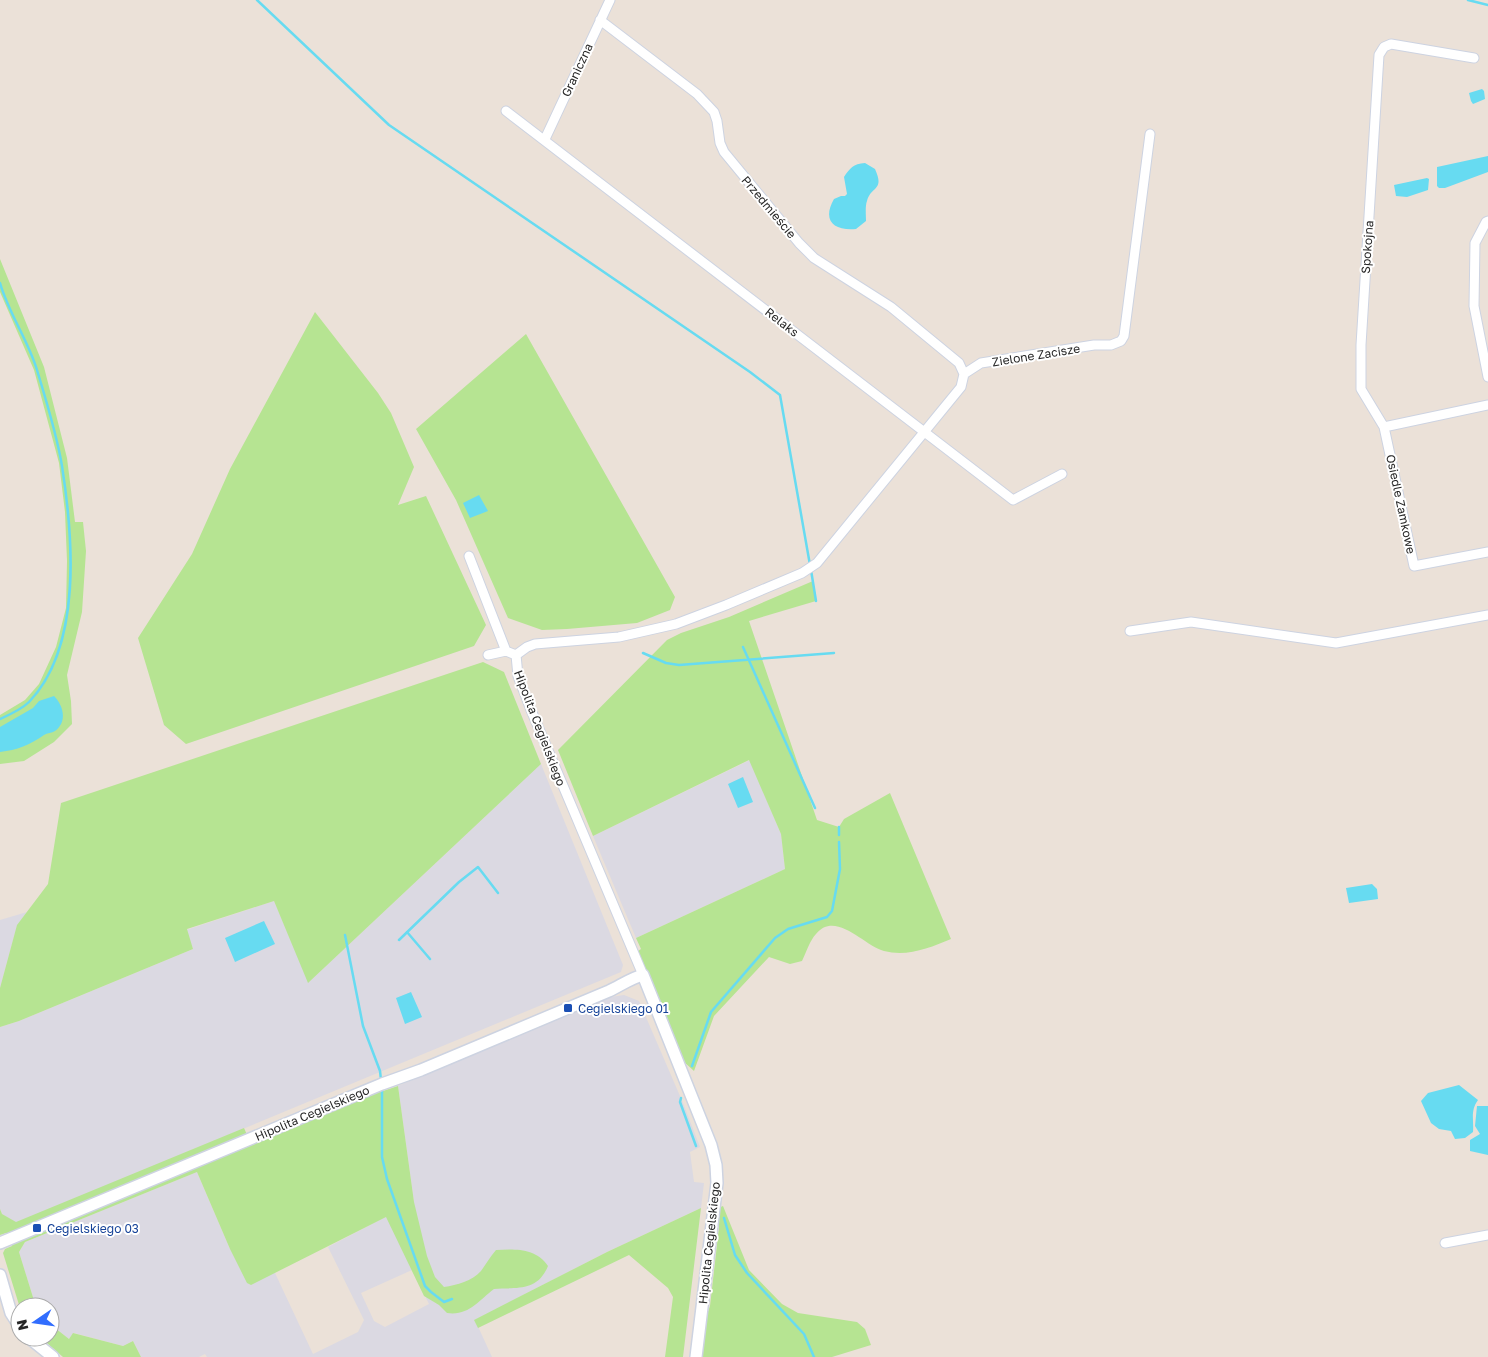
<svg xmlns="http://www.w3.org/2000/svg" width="1488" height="1357" font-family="'Golos Text',sans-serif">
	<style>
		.industrial { fill: #dbd9e2; fill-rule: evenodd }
		.green { fill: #b6e492 }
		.water { fill: #67dbf1 }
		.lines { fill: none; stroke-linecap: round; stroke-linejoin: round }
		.stream { stroke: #67dbf1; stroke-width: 2.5 }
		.minor-casing { stroke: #cdd3e1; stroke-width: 11 }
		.tertiary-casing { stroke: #cdd3e1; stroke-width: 14 }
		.minor { stroke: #fff; stroke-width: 9 }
		.tertiary { stroke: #fff; stroke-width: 11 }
		.transit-dot { fill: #1a4fb4; stroke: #fff; stroke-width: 2 }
		.labels { text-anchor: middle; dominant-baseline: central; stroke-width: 4; stroke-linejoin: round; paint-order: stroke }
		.street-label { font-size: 12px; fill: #272727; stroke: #fff }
		.transit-label { font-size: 12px; fill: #164399; stroke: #fff; text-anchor: start }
	</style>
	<rect width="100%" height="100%" fill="#ebe1d8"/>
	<path class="industrial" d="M750 760 781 834 785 869 636 938 593 836Z
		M541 764 623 965 621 972 16 1223 2 1214 0 1209V1027L19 1021 193 949 186 930 274 901 309 982Z
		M27 912 17 926 0 988V920Z
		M624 995 639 1001 683 1103 700 1147 690 1152 694 1182 704 1183 701 1208 607 1252 475 1320 492 1357H207L205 1354 199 1357H141L133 1341 123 1346 74 1333 69 1339 50 1324V1307H36L19 1252 25 1242 197 1172 230 1249 275 1273 313 1354 358 1332 364 1320 328 1247 414 1202 398 1086 611 997ZM412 1270 429 1304 385 1327 374 1321 361 1293Z"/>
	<path class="green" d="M0 259 44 367 67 458 75 522H83L86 551 82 612 67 675 71 701 72 724 54 742 24 761 0 764V715L25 700 39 684 56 647 66 608 67 561 65 512 59 463 34 370 0 292Z
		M315 312 378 393 391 413 414 467 398 505 426 496 486 625 474 646 186 744 164 725 138 638 192 554 230 469Z
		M526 334 675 597 670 610 637 623 567 629 542 630 508 618 456 500 416 429Z
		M813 581 816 601 749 621 817 820 839 827 844 819 890 793 951 939C930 948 907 957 884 951 864 946 836 910 816 934 810 940 806 953 802 961L790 964 769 957 714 1016 694 1071 683 1061 638 951 641 949 636 938 785 869 781 834 749 760 593 836 558 750 667 640 681 633 729 617Z
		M483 662 504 672 541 764 308 983 274 901 187 929 193 949 19 1021 0 1027V988L17 925 48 884 61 803Z
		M398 1086 414 1202 427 1256 435 1277 444 1287C457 1285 472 1281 481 1271 486 1264 490 1257 496 1250 515 1249 536 1248 548 1266 537 1292 518 1287 494 1289 478 1301 469 1316 447 1313L439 1305 424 1296 386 1217 251 1285 247 1283 230 1249 197 1172 25 1242 19 1252 36 1307 20 1308 3 1253 5 1249 12 1246V1243L60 1222 61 1224 64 1223 63 1221 382 1088 383 1091Z
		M244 1128 248 1137 8 1236 6 1233 0 1235V1209L2 1214 16 1222Z
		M723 1206 749 1270 782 1304 798 1313 857 1322 865 1329 871 1345 832 1357H700L703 1325 710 1306 719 1227 718 1208Z
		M701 1208 683 1357H665L673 1297 668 1288 629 1255 478 1328 474 1320 607 1252Z
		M50 1324 69 1339 73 1333 123 1346 133 1341 141 1357H63L40 1337H50Z"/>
	<path class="water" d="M1482 89 1484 91 1485 99 1473 104 1471 101 1469 93Z
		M1488 156V172L1445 188H1439L1437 186V167Z
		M865 163 875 169C885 191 871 186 867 201 865 206 866 215 866 221L856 229C833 231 822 220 834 199L841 196H845L847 194 844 177C850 168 853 164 865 163Z
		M1427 178 1429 179 1428 190 1407 197 1396 196 1394 185Z
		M479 495 488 511 470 518 463 503Z
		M54 696C63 705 68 721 55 731 52 733 47 733 44 735 30 745 17 750 0 752V727L33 708 39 701Z
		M743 777 753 802 738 808 728 784Z
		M1372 884 1377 889 1378 899 1349 903 1346 888Z
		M264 921 275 944 235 962 225 938Z
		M411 992 422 1017 405 1024 396 998Z
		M1459 1085 1478 1100C1470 1111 1474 1120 1473 1132L1465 1138 1455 1139 1451 1131 1439 1129 1431 1123 1421 1101 1428 1093Z
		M1477 1106H1488V1155L1470 1151V1140L1480 1134 1475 1126Z"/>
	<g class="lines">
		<path class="stream" d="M257 0 389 125 750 372 780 395 810 565
			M1468 0 1488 5
			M0 283C9 314 28 340 37 370 46 400 57 435 62 466 73 536 83 646 29 702 22 709 9 715 0 719
			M811 570 816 601
			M743 647 815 808
			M643 653 666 663 679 665 834 653
			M839 827V835
			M407 932 430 959
			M345 935 363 1026 380 1071 381 1080
			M399 940 459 882 478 867 498 893
			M692 1066 711 1012 775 938 788 929 827 917 832 911 840 869 839 842
			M382 1088V1157L387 1179 425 1286 431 1292 444 1302 452 1299
			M681 1098 680 1102 696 1146
			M724 1218 735 1255 747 1273 804 1334 814 1357"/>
		<g class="minor-casing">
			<path id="minor" d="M600 20 697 94 714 112 717 121 720 143 724 152 799 243 814 258 891 307 959 363 964 374
				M1474 58 1391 44 1384 47 1379 55 1361 345V389L1384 427 1488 405
				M506 111 1013 500 1062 474
				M545 139 610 0
				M1488 221 1486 222 1475 243 1474 306 1488 377
				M1384 427 1414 566 1488 552
				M469 556 506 651 516 655
				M1130 631 1191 622 1336 643 1488 615
				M488 655 506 651
				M643 975 531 710 518 676 516 655 527 647 535 644 619 637 676 624 726 605 802 573 817 563 961 387 964 374 981 363 1094 345H1111L1121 341 1124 336 1150 134
				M1445 1243 1488 1235"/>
		</g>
		<g class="tertiary-casing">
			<path id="tertiary" d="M0 1243 382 1084 421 1070 609 991C620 986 631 978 643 975L711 1145 716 1165 717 1183 696 1357
				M0 1275 11 1313 20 1327
				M28 1337 53 1357"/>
		</g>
		<use href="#minor" class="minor"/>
		<use href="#tertiary" class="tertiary"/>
	</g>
	<g class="transit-dot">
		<rect x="563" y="1003" width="10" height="10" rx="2.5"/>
		<rect x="32" y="1223" width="10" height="10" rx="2.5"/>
	</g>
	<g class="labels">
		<g class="street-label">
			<text transform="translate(577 70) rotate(-65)">Graniczna</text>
			<text transform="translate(769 207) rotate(50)">Przedmieście</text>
			<text transform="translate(1367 247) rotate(-86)">Spokojna</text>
			<text transform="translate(782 322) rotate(38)">Relaks</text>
			<text transform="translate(1036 355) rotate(-9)">Zielone Zacisze</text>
			<text transform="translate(1401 504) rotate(78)">Osiedle Zamkowe</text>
			<text transform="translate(540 728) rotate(69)">Hipolita Cegielskiego</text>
			<text transform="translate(312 1113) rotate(-23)">Hipolita Cegielskiego</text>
			<text transform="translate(709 1243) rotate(-84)">Hipolita Cegielskiego</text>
		</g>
		<g class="transit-label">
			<text x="578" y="1008">Cegielskiego 01</text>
			<text x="47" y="1228">Cegielskiego 03</text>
		</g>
	</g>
	<g transform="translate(35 1322) rotate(257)"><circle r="24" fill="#ffffff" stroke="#a9a9a9"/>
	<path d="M0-4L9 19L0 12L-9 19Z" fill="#316dfe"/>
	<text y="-8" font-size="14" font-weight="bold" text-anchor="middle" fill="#272727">N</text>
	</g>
</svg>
